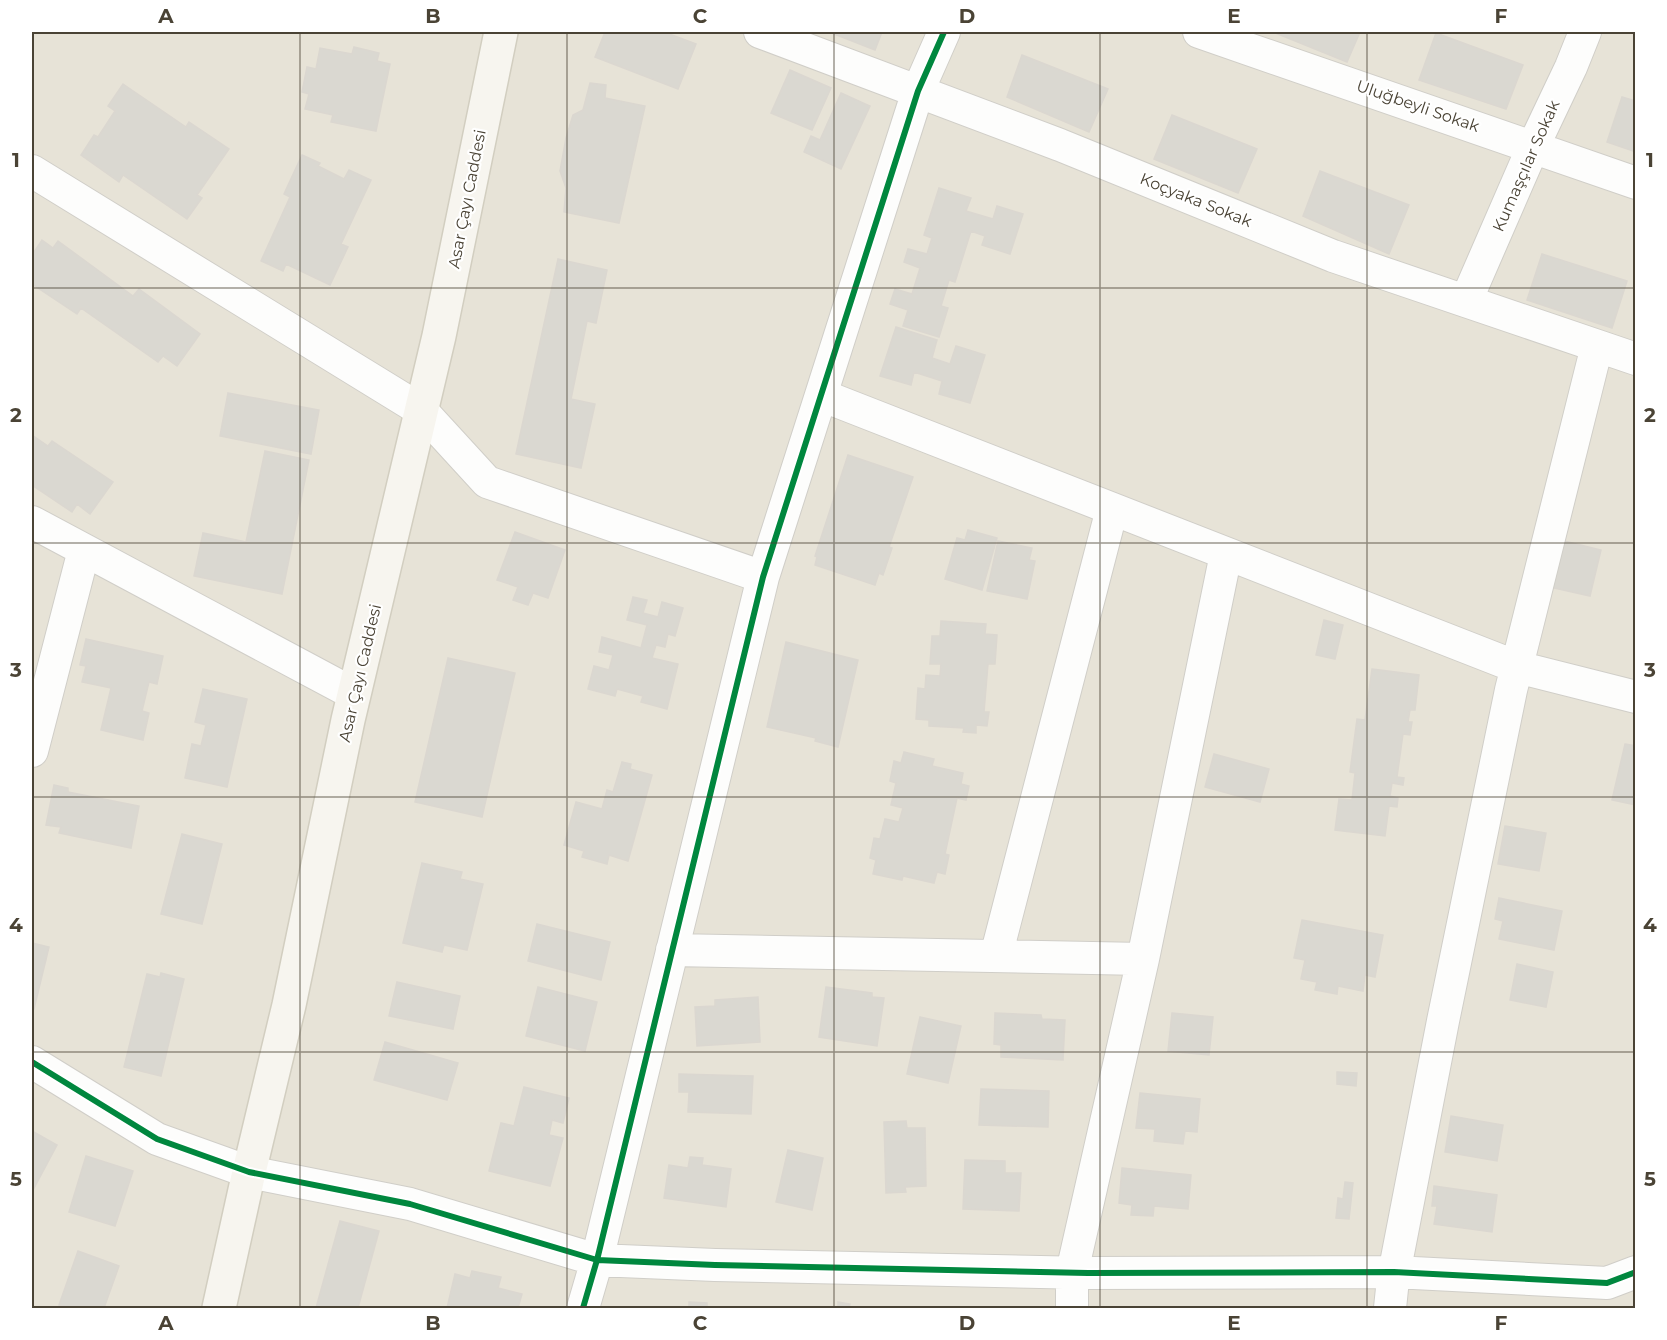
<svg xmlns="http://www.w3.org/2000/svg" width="1667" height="1340" font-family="Montserrat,sans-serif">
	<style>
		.residential { fill: #e7e3d7 }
		.building { fill: #dad8d1; stroke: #dbd7d0; stroke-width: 1.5 }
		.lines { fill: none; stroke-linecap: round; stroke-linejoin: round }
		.street-casing { stroke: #d0cec8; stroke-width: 34 }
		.secondary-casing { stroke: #d2cec0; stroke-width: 36 }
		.street { stroke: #fdfdfc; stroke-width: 32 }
		.secondary { stroke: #f7f5ef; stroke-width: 33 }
		.cycleway-casing { stroke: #fff; stroke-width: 10 }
		.cycleway { stroke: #00873e; stroke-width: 6 }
		.grid { fill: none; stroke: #4a4335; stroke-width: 1.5; stroke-opacity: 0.55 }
		.labels { text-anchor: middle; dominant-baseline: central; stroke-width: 4.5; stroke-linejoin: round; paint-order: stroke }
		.street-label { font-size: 16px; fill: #4a4335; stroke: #fff }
		.neatline { fill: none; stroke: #4a4335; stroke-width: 2 }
		.grid-label { font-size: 20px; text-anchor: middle; font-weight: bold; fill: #4a4335 }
	</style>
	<rect width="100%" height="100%" fill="#f2f0ea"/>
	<path class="residential" d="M32 32H1635V1308H32Z"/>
	<path class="building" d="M605 32H664L696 44 678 89 595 57Z
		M829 32H882L875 50Z
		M1273 32H1360L1347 62Z
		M1436 33 1523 65 1506 109 1419 80Z
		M354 47 379 53 377 61 390 64 376 131 331 122 333 115 305 109 309 94 302 92 307 67 316 69 320 48 352 54Z
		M1022 55 1108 89 1089 132 1007 97Z
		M790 70 831 88 812 130 771 113Z
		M590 83 606 85 605 98 645 106 619 223 564 212 566 188 560 171 566 138 573 115 583 110Z
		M123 84 186 127 189 122 229 149 197 195 202 198 187 219 123 175 119 182 81 155 94 135 98 137 115 111 108 106Z
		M841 93 870 106 841 169 804 152 811 136 820 140Z
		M1622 97 1636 101V152L1607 142Z
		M1172 115 1257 149 1238 193 1154 159Z
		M302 155 320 163 318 166 344 179 349 170 371 180 341 244 348 247 330 285 286 264 283 271 261 261 290 197 284 194Z
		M1320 171 1409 205 1389 254 1303 216Z
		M939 188 971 198 966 211 993 219 997 206 1023 214 1010 254 982 245 985 236 971 231 955 282 949 280 941 306 948 308 939 337 903 326 908 310 890 304 895 289 912 294 920 268 904 262 908 249 927 254 932 238 924 235Z
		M42 240 53 248 58 241 133 296 139 289 200 334 177 366 163 356 158 362 81 308 77 314 32 284V255Z
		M1542 254 1627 281 1612 328 1527 300Z
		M558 259 607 270 596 323 587 321 571 399 595 404 581 468 516 454Z
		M896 327 937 340 932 358 950 364 956 346 985 355 970 403 939 394 942 381 914 372 911 385 880 376Z
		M228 393 319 410 311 454 220 436Z
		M32 435 48 446 52 441 113 482 90 514 77 504 72 512 32 485Z
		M265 451 309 460 282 594 194 576 203 533 246 542Z
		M848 455 913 477 889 547 892 548 883 575 879 573 875 585 815 565 817 557 815 556Z
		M968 530 997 538 982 590 945 579 957 538 965 540Z
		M515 532 565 550 548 598 533 593 528 605 513 600 518 587 497 580Z
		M1556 539 1601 550 1590 596 1545 586Z
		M998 541 1032 548 1029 560 1035 561 1027 599 987 591Z
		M633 597 647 600 643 613 658 617 662 602 683 608 675 636 668 634 665 647 656 645 652 658 678 664 667 709 641 702 643 696 617 689 615 696 588 689 594 666 609 670 613 655 599 652 602 637 641 648 647 625 627 620Z
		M1324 620 1343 625 1335 659 1316 655Z
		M941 621 986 624 985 634 997 635 995 664H988L984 712H989L987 726 976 725V733L963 732 964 728 929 726V720L916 719 918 688 925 689 926 675 940 676 941 664H930L932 636H940Z
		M86 639 163 656 157 684 149 682 142 711 149 713 143 740 101 730 111 688 82 682 86 666 80 665Z
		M786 642 858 660 838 747 815 741 816 738 767 727Z
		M448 658 515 673 482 817 415 802Z
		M1372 669 1419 675 1415 710H1410L1408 722H1412L1410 735 1403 734 1397 777 1404 778 1403 785 1392 783 1390 796 1398 798 1397 807 1389 806 1385 836 1335 830 1339 799 1352 800 1355 773 1350 772 1357 719 1365 720Z
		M203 689 247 699 227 787 185 778 192 744 201 746 206 725 195 722Z
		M1625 744 1636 746V805L1612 800Z
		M904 752 934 759 932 766 963 773 961 784 969 786 966 800 957 798 945 854 949 855 945 874 937 872 934 883 903 876 902 880 873 874 876 860 870 858 874 838 880 839 885 819 899 822 903 808 891 805 896 783 890 781 894 761 901 763Z
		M1214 754 1269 769 1260 802 1205 787Z
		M622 762 631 764 630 769 652 775 628 861 609 855 607 864 582 857 584 851 564 845 576 802 602 809 607 790 613 792Z
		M54 785 68 788V792L139 806 131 848 59 833 61 827 46 825Z
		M1505 826 1546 833 1539 871 1498 864Z
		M182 834 222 844 202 924 161 914Z
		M422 863 462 872 460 879 483 884 467 950 444 945 442 952 403 943Z
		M1499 898 1562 911 1554 950 1499 939 1503 921 1495 919Z
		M1302 920 1383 935 1375 977 1365 975 1363 991 1338 986 1337 994 1315 990 1317 982 1301 979 1305 960 1294 958Z
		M537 924 610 942 601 980 528 961Z
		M32 943 49 947 34 1009H32Z
		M1517 964 1553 972 1546 1007 1510 1000Z
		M161 973 184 979 161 1076 124 1067 147 974 160 977Z
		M397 982 460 996 453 1029 389 1016Z
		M538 987 597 1002 585 1051 526 1036Z
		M826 987 872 993V997L884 998 877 1046 819 1037Z
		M758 997 760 1042 697 1046 695 1007 715 1006V1000Z
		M995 1013 1041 1015 1042 1019 1065 1020 1063 1060 1001 1057V1045L994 1044Z
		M1172 1013 1213 1017 1209 1055 1168 1051Z
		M920 1017 961 1026 948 1083 907 1074Z
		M385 1042 458 1063 447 1100 374 1080Z
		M1337 1072 1357 1073 1356 1086 1337 1084Z
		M679 1074 753 1076 751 1114 688 1112 689 1092H679Z
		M524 1087 569 1098 563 1123 552 1120 549 1135 563 1138 550 1186 489 1171 501 1123 514 1126Z
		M981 1089 1049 1091 1048 1127 979 1125Z
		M1140 1093 1200 1099 1197 1132 1185 1131 1183 1144 1154 1141 1155 1129 1136 1128Z
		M1451 1116 1503 1125 1497 1161 1445 1152Z
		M906 1121 907 1128H925L926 1186 905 1187 906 1192 886 1193 884 1122Z
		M32 1131 57 1145 32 1192Z
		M788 1150 823 1158 812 1210 776 1202Z
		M86 1156 133 1171 115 1226 69 1212Z
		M690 1157 703 1158 702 1165 731 1169 726 1207 664 1198 669 1165 688 1168Z
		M965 1160 1005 1161V1173H1021L1019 1211 963 1209Z
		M1122 1168 1191 1175 1188 1209 1154 1206 1153 1216 1131 1215 1132 1205 1119 1203Z
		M1345 1182 1353 1183 1349 1219 1336 1218 1338 1198 1343 1199Z
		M1434 1186 1497 1195 1492 1232 1434 1224 1437 1206H1432Z
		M340 1221 379 1231 358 1308H316Z
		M78 1251 119 1266 104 1308H69L59 1305Z
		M472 1271 501 1277 498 1288 522 1294 518 1308H447L455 1274 470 1278Z
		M689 1302 707 1303V1308H689Z
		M838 1302 850 1304 849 1308H838Z"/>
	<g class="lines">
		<g class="street-casing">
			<path id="street" d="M760 32 1060 145 1333 256 1636 359
				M1199 32 1636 183
				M32 171 421 410 487 482 763 577
				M1466 301 1533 147 1571 67 1585 32
				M821 395 1517 667 1636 697
				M32 522 354 694
				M32 751 84 550
				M672 950 1143 959
				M996 956 1112 509
				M32 1062 157 1139 249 1172 410 1204 597 1260 715 1265 1088 1273 1394 1272 1607 1283 1636 1272
				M583 1308 597 1260 763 577 918 91 944 32
				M1072 1308V1272L1143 959 1226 554
				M1390 1308 1393 1279 1443 1021 1511 690 1597 346"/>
		</g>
		<g class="secondary-casing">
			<path id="secondary" d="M219 1308 249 1172 289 1005 348 720 439 336 501 32"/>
		</g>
		<use href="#street" class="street"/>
		<use href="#secondary" class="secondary"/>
		<g class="cycleway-casing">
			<path id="cycleway" d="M32 1062 157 1139 249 1172 410 1204 597 1260 715 1265 1088 1273 1394 1272 1607 1283 1636 1272
				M583 1308 597 1260 763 577 918 91 944 32"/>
		</g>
		<use href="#cycleway" class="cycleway"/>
	</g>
	<path class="grid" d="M300 32V1308M567 32V1308M834 32V1308M1100 32V1308M1367 32V1308M32 288H1636M32 543H1636M32 797H1636M32 1052H1636"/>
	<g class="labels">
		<g class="street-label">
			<text transform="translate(1418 106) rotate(19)">Uluğbeyli Sokak</text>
			<text transform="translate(1526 166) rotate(-66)">Kumaşçılar Sokak</text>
			<text transform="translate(467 199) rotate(-79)">Asar Çayı Caddesi</text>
			<text transform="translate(1196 200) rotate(22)">Koçyaka Sokak</text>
			<text transform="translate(360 673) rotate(-77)">Asar Çayı Caddesi</text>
		</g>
	</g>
	<rect width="1667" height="1340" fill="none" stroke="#ffffff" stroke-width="66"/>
	<rect x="33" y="33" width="1601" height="1274" class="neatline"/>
	<g class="grid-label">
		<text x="166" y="23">A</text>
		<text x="433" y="23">B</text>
		<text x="700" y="23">C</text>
		<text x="967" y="23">D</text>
		<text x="1234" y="23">E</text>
		<text x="1501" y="23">F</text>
		<text x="16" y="167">1</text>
		<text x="1650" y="167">1</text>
		<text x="16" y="422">2</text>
		<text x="1650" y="422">2</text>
		<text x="16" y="677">3</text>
		<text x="1650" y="677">3</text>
		<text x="16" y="932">4</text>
		<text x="1650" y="932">4</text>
		<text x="16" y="1186">5</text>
		<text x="1650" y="1186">5</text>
		<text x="166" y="1330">A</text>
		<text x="433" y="1330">B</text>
		<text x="700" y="1330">C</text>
		<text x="967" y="1330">D</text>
		<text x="1234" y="1330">E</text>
		<text x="1501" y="1330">F</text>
	</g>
</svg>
